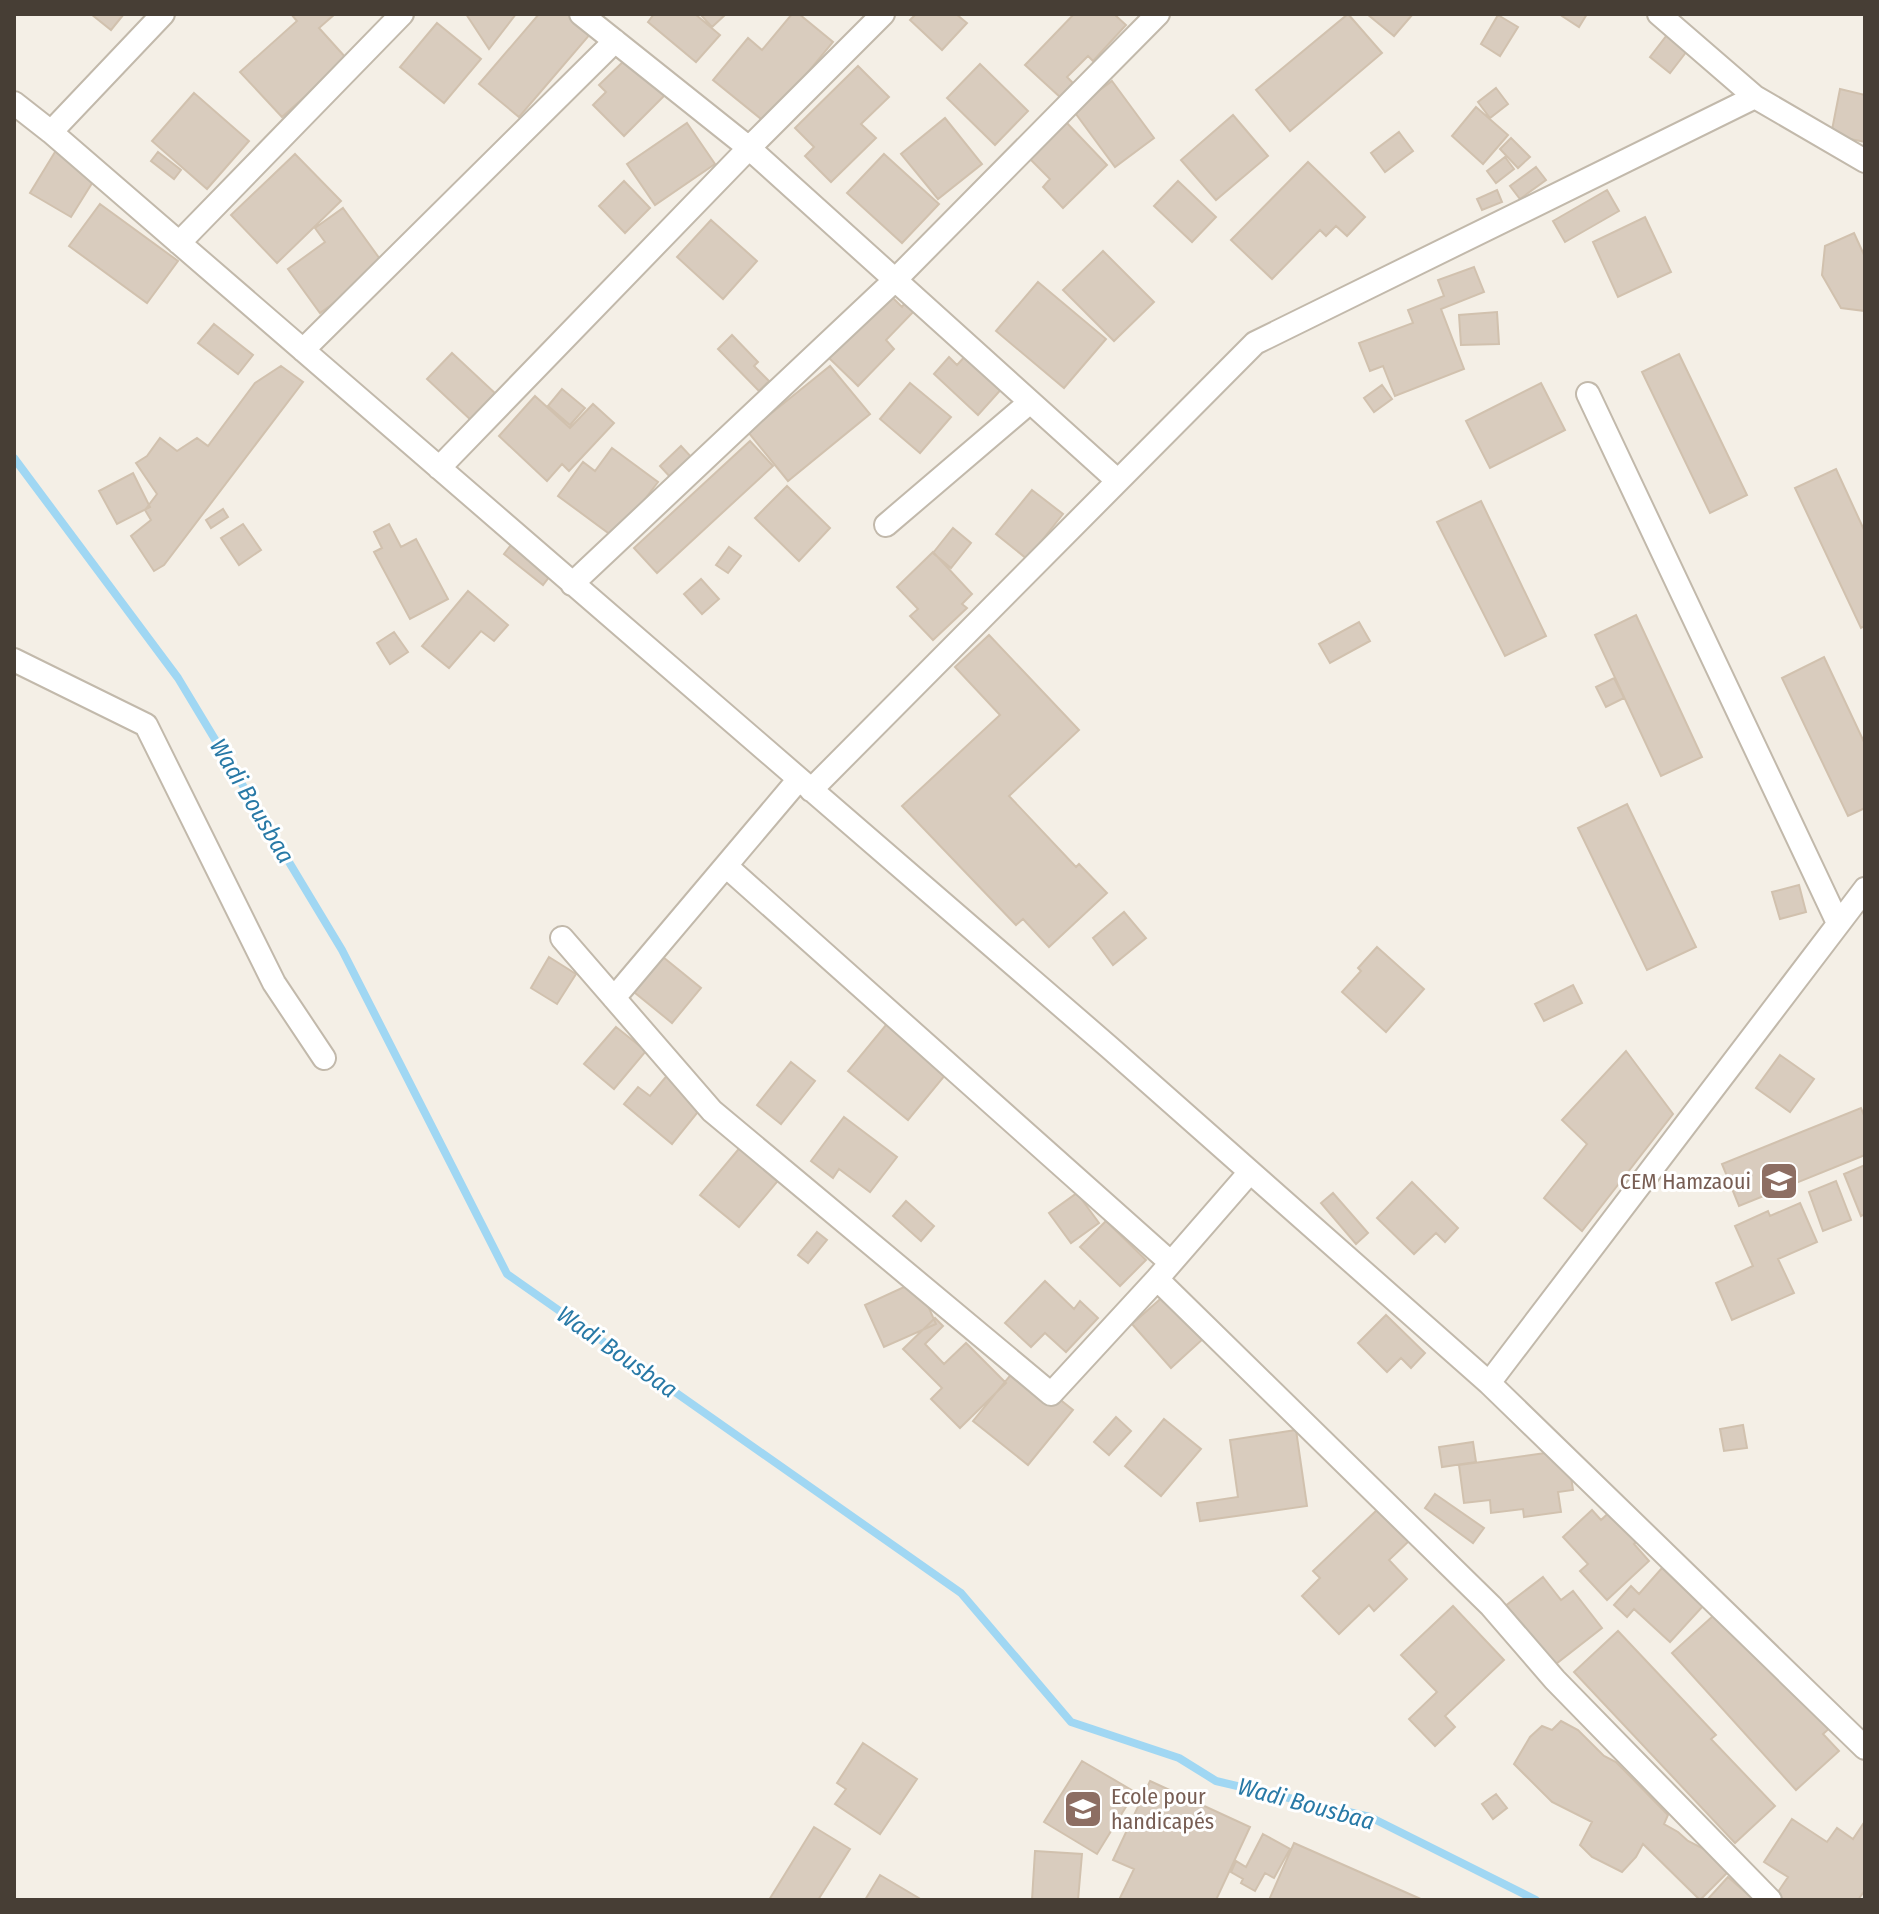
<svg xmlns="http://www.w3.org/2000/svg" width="1879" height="1914" font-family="'Fira Sans Condensed',sans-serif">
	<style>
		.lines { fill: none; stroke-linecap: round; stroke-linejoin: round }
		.stream { stroke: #a0d7f3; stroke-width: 8 }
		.building { fill: #d9ccbe; stroke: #d1c1ae; stroke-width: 2 }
		.minor-casing { stroke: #c2b9ab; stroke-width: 26 }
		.minor { stroke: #fff; stroke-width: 22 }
		.labels { text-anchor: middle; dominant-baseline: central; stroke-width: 6; stroke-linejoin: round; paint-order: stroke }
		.education-label { font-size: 22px; fill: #785e54; stroke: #fff; text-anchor: end }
		.water-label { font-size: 24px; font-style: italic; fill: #2879a6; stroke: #fff }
	</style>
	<rect width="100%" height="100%" fill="#f4efe6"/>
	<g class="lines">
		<path class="stream" d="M14 458 178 678 342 950 507 1274 961 1593 1071 1722 1179 1758 1216 1781 1370 1817 1536 1900"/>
	</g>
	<path class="building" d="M91 14H124L111 30Z
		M291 14H335L319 28 347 59 282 117 240 72 297 21Z
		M466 14H516L489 49Z
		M539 14H570L592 32 519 117 479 84Z
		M654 14H695L720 35 696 62 648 22Z
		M700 14H726L712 27Z
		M792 14H799L833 42 766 123 713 80 748 38 762 50Z
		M916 14H956L967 23 942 50 910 20Z
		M1074 14H1114L1126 25 1093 61 1088 56 1067 77 1073 83 1060 97 1025 65Z
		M1348 14 1382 53 1290 131 1256 90Z
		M1367 14H1413L1394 36Z
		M1559 14H1587L1579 27Z
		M1498 15 1518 27 1500 56 1481 44Z
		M437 23 481 59 444 103 400 67Z
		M1667 35 1687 51 1670 73 1650 57Z
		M628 57 665 95 624 136 593 105 606 92 599 85Z
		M980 64 1028 111 995 145 947 98Z
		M858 66 889 97 861 124 876 138 831 182 805 156 814 147 795 128Z
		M1112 81 1154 138 1115 167 1073 110Z
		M1496 88 1508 104 1490 118 1478 102Z
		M1840 89 1865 95V142L1831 135Z
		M194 93 249 141 207 189 152 141Z
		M1476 107 1508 135 1483 164 1452 136Z
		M1233 115 1268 156 1216 200 1181 160Z
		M945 118 982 164 938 199 901 154Z
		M1066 122 1107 165 1063 208 1043 187 1050 179 1029 158Z
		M687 123 715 164 655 205 627 164Z
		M1399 132 1413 151 1385 172 1371 153Z
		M1511 138 1530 157 1518 168 1500 149Z
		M58 147 99 172 71 217 30 193Z
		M158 152 181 170 174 179 151 161Z
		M295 154 341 201 277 263 231 215Z
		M884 154 939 204 902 243 847 193Z
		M1505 157 1514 169 1496 183 1487 171Z
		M1308 162 1365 217 1347 236 1336 226 1326 236 1320 230 1272 279 1231 240Z
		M1536 167 1546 180 1520 199 1510 186Z
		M624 181 650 208 625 233 599 206Z
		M1178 181 1216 217 1192 242 1154 206Z
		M1497 190 1502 202 1482 210 1477 199Z
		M1607 190 1619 211 1565 242 1553 221Z
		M100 204 178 261 147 303 69 246Z
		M343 208 385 266 320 313 288 269 325 242 315 228Z
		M1645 217 1671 272 1618 297 1593 242Z
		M711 220 757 261 723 299 677 257Z
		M1854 233 1865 257V311L1841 308 1822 275 1825 246Z
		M1103 251 1154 302 1114 341 1063 290Z
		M1474 267 1484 292 1441 309 1464 369 1395 396 1383 366 1370 371 1359 343 1413 323 1408 310 1444 296 1438 280Z
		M1038 282 1106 339 1064 388 996 331Z
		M891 296 902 307 908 298 917 308 886 340 894 349 858 386 829 358Z
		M1497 312 1499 344 1461 345 1459 315Z
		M214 324 253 355 238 374 198 343Z
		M732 335 758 362 754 366 769 381 759 391 718 349Z
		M969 352 1005 385 978 415 934 374 949 357 957 365Z
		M452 353 497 395 472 421 427 379Z
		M1679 354 1747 495 1710 513 1642 372Z
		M281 366 303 382 164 565 154 571 131 536 151 520 145 510 157 494 136 463 147 456 160 438 177 451 197 438 208 446 255 383Z
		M830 366 870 414 788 481 748 432Z
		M910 383 951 417 920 453 880 419Z
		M1541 383 1565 430 1490 468 1466 421Z
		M1382 385 1392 399 1374 412 1364 398Z
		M562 389 585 408 570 425 548 406Z
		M535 396 570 428 593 404 614 423 569 471 562 464 547 481 499 436Z
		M750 441 773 466 657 573 634 548Z
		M681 446 693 459 672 479 660 466Z
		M612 448 658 482 615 538 558 496 583 462 595 471Z
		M1836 469 1865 532V626L1861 628 1795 488Z
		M133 473 150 507 117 524 99 491Z
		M787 486 830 528 799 561 755 518Z
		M1032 490 1063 514 1027 559 996 534Z
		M1481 501 1546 636 1505 656 1437 522Z
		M223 509 228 517 211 528 206 520Z
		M243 524 261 550 239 565 221 538Z
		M389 524 401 547 416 539 448 599 410 619 374 552 382 548 374 532Z
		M953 528 971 543 951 568 933 553Z
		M521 532 560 563 543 585 504 554Z
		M729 547 741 556 728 573 716 565Z
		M933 552 972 594 962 604 967 608 933 640 910 616 918 609 897 587Z
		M701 579 719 599 702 614 684 594Z
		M468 591 508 625 494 641 481 631 449 668 422 646Z
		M1636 615 1702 757 1661 776 1595 635Z
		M1359 622 1370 641 1330 663 1319 644Z
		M394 632 408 652 390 664 377 643Z
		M989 635 1079 730 1009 796 1076 867 1079 864 1107 893 1049 947 1023 919 1016 925 902 806 1000 715 955 667Z
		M1824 657 1865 744V808L1848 816 1782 678Z
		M1614 678 1624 698 1606 707 1596 687Z
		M1627 804 1696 947 1647 970 1578 828Z
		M1799 885 1806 912 1780 919 1772 892Z
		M1124 912 1146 938 1113 965 1093 938Z
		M1377 947 1424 989 1386 1032 1342 992 1361 971 1358 968Z
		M549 957 576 974 557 1004 531 988Z
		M663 957 701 988 672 1023 634 992Z
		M1573 985 1582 1003 1544 1021 1535 1004Z
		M891 1019 951 1068 908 1120 848 1071Z
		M616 1027 646 1051 614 1089 584 1064Z
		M1626 1051 1673 1114 1582 1231 1544 1198 1587 1144 1562 1120Z
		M1780 1055 1814 1079 1790 1112 1756 1088Z
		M791 1062 815 1081 781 1124 757 1105Z
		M670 1072 706 1102 672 1144 624 1104 638 1087 650 1096Z
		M1861 1108 1865 1118V1155L1739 1206 1722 1164Z
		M844 1117 897 1157 870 1192 839 1169 833 1178 811 1161Z
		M748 1138 787 1170 739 1227 700 1195Z
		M1865 1165V1214L1861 1216 1844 1174Z
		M1836 1181 1851 1220 1823 1231 1809 1192Z
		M1412 1182 1458 1228 1445 1242 1436 1233 1414 1254 1377 1218Z
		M1077 1193 1099 1223 1071 1243 1049 1213Z
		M1333 1193 1368 1233 1356 1244 1321 1203Z
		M906 1201 934 1226 921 1241 893 1216Z
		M1800 1203 1817 1242 1778 1259 1794 1293 1732 1320 1716 1283 1753 1266 1735 1226 1768 1211 1770 1216Z
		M1106 1221 1146 1260 1120 1286 1080 1247Z
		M817 1232 827 1240 808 1263 798 1255Z
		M917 1281 936 1324 884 1347 865 1305Z
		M1045 1281 1074 1309 1080 1301 1098 1318 1066 1352 1045 1333 1031 1347 1005 1323Z
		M1166 1294 1204 1338 1171 1368 1132 1324Z
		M1386 1315 1425 1353 1411 1368 1401 1358 1387 1372 1358 1343Z
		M935 1318 943 1326 925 1344 944 1364 966 1343 1006 1383 960 1428 931 1399 942 1388 903 1349Z
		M1018 1366 1073 1410 1028 1465 973 1421Z
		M1116 1417 1131 1431 1109 1455 1094 1442Z
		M1164 1419 1201 1449 1161 1496 1125 1466Z
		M1743 1425 1747 1448 1724 1451 1720 1429Z
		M1296 1430 1307 1506 1200 1521 1197 1503 1238 1497 1230 1440Z
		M1473 1442 1476 1462 1442 1467 1439 1447Z
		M1567 1450 1573 1490 1558 1492 1561 1512 1524 1517 1523 1509 1491 1513 1490 1500 1464 1503 1459 1465Z
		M1435 1494 1484 1528 1473 1543 1425 1508Z
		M1614 1508 1641 1537 1634 1544 1649 1561 1607 1600 1580 1571 1588 1564 1563 1537 1592 1510 1601 1520Z
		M1378 1509 1409 1541 1389 1560 1407 1579 1374 1611 1369 1605 1339 1634 1302 1596 1320 1578 1313 1571Z
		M1662 1568 1703 1606 1670 1642 1634 1609 1627 1617 1614 1605 1631 1586 1639 1594Z
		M1543 1577 1561 1600 1573 1591 1602 1628 1552 1667 1504 1607Z
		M1453 1606 1504 1660 1445 1716 1455 1727 1435 1746 1409 1719 1437 1692 1401 1655Z
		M1723 1607 1832 1726 1823 1734 1839 1751 1796 1790 1672 1653Z
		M1618 1631 1716 1735 1711 1739 1775 1806 1735 1843 1574 1672Z
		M1561 1721 1578 1730 1604 1756 1616 1762 1668 1815 1664 1824 1678 1832 1688 1841 1712 1853 1729 1871 1700 1900 1643 1844 1636 1857 1622 1872 1592 1857 1580 1845 1592 1822 1552 1802 1514 1764 1530 1737 1542 1726 1552 1730Z
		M863 1743 917 1779 880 1834 835 1804 846 1789 837 1783Z
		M1082 1761 1135 1792 1097 1854 1044 1822Z
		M1150 1781 1250 1827 1216 1900H1119L1134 1869 1113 1860Z
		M1496 1794 1507 1808 1493 1819 1482 1804Z
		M1792 1819 1827 1842 1837 1828 1853 1839 1865 1821V1890L1858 1900H1777L1774 1898 1788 1877 1764 1862Z
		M814 1827 850 1849 818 1900H769Z
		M1263 1834 1290 1849 1274 1878 1265 1873 1255 1891 1241 1883 1243 1879 1231 1872 1236 1861 1246 1867Z
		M1294 1843 1423 1900H1269Z
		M1035 1851 1082 1854 1078 1900H1032Z
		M880 1875 922 1900H865Z
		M1728 1877 1754 1900H1707Z"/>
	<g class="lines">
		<g class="minor-casing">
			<path id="minor" d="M581 14 749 148 1118 481
				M1659 14 1755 97 1865 161
				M14 103 51 132 1109 1047 1489 1383 1865 1748
				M51 132 163 14
				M179 243 402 14
				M303 350 615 41
				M1588 394 1838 923
				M439 468 749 148 883 14
				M886 525 1029 403
				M572 584 896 279 1158 14
				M14 660 146 725 274 983 324 1058
				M811 790 1255 343 1755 97
				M726 866 1170 1262
				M562 938 712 1111 1051 1394 1157 1279 1250 1172
				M614 998 799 779
				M1157 1279 1491 1606 1555 1680 1770 1900
				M1489 1383 1865 889"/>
		</g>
		<use href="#minor" class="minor"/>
	</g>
	<defs>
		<g id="school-square" transform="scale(2)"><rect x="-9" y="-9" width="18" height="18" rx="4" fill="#8d6e63" stroke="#fff"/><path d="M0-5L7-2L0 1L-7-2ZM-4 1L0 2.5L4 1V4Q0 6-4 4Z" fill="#fff"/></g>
	</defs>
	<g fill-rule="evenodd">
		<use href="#school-square" x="1779" y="1181"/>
		<use href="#school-square" x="1083" y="1809"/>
	</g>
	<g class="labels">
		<g class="education-label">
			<text x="1751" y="1181">CEM Hamzaoui</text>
			<text x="1111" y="1796" text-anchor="start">Ecole pour<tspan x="1111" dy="25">handicapés</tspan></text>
		</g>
		<g class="water-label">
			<text transform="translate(252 801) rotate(59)">Wadi Bousbaa</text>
			<text transform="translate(617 1352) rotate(35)">Wadi Bousbaa</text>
			<text transform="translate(1306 1804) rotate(15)">Wadi Bousbaa</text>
		</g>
	</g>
	<rect width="1879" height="1914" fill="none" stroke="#473e35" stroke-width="32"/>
</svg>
